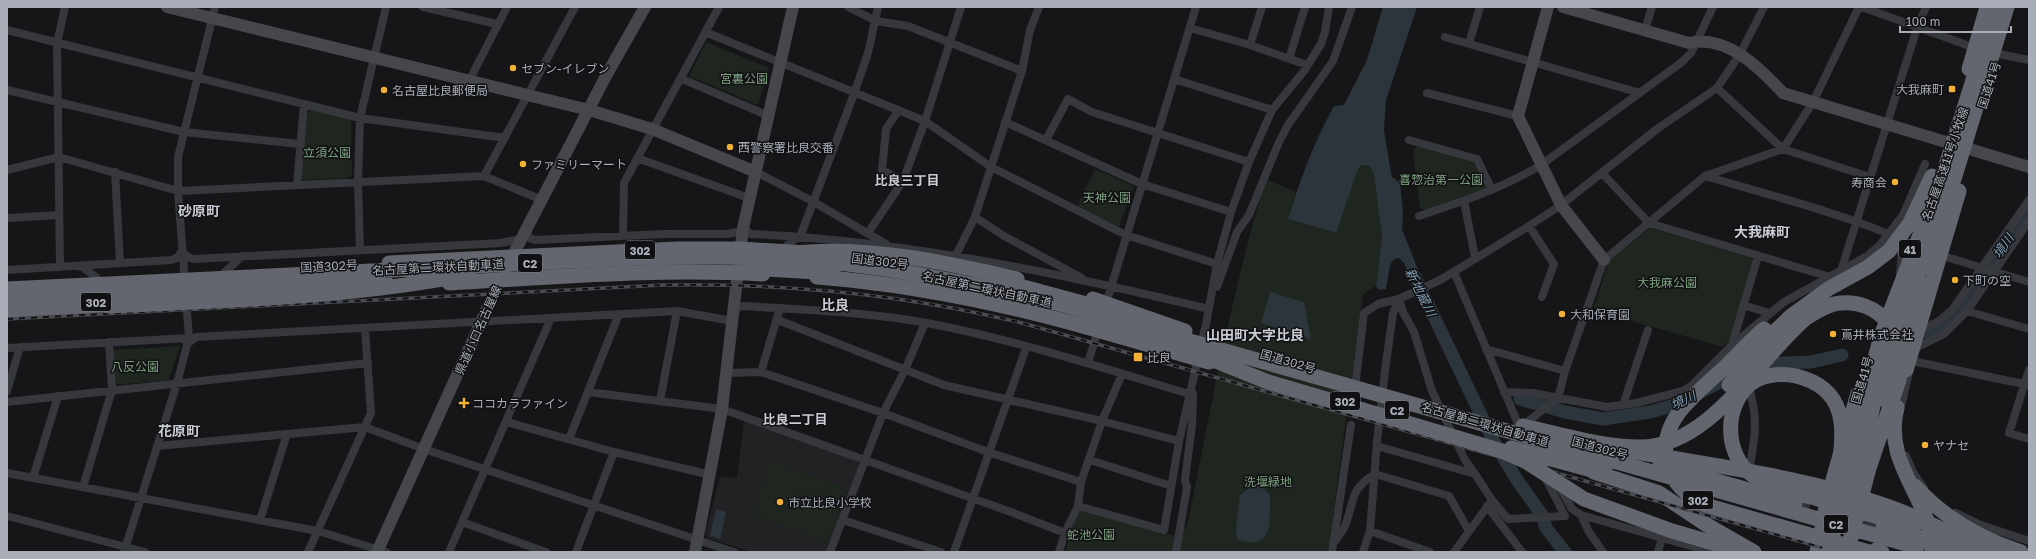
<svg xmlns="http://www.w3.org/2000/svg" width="2036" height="559" font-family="'Golos Text','Noto Sans JP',sans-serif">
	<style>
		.built { fill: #222225 }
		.green { fill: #1e261f }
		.water { fill: #2c353c }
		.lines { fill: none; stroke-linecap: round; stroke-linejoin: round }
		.river { stroke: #2c353c; stroke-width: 13 }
		.highway-tunnel { stroke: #333438; stroke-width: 15; stroke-dasharray: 15 8; stroke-linecap: butt }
		.street { stroke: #37383d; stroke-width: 8 }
		.secondary { stroke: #45474d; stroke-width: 12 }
		.highway { stroke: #63666e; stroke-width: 15 }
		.rail-casing { stroke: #4a4c52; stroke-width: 3.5 }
		.rail { stroke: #111113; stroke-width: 2; stroke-dasharray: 6; stroke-linecap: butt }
		.highway-bridge { stroke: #63666e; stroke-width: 15 }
		.poi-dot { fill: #f2b134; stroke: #111113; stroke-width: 1.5 }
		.labels { text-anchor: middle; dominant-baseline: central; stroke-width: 3; stroke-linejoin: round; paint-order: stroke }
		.shield { fill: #111113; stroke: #7b7e86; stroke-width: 1 }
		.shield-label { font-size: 11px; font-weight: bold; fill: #a8adb8 }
		.poi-label { font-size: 12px; fill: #a8adb8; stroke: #111113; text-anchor: start }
		.park-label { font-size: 12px; fill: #7fa381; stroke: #111113 }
		.street-label { font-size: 12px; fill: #a8adb8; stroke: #111113 }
		.neighbourhood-label { font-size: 13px; font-weight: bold; fill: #c9ccd4; stroke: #111113 }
		.water-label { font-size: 13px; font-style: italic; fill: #7f9bb3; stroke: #111113 }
		.quarter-label { font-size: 14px; font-weight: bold; fill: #c9ccd4; stroke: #111113 }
	</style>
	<rect width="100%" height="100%" fill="#161618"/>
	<path class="built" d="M744 421 856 460 859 465 827 552H752L708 538 705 534 720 477 737 478Z"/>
	<path class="green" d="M706 42 769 68 758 105 689 76Z
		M313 109 351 120 352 175 349 178 302 180 300 177 307 113Z
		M1417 146 1473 161 1487 185 1485 189 1426 210 1420 208 1413 151Z
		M1366 164 1371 166 1374 174 1382 238 1376 286 1363 294 1328 552H1065L1078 510 1179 537 1187 526C1211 410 1231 292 1266 179L1296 192 1288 219 1335 233 1358 169Z
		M1095 169 1134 186 1119 227 1077 206Z
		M1650 228 1751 258 1753 260 1730 340 1723 347 1596 311 1594 307 1609 261Z
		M180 346 169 380 114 385V350Z
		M771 461 847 488 828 542 752 515Z"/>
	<path class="water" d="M1383 7H1417L1386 100 1384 130 1391 173 1392 177 1400 183 1403 211 1402 229 1424 285 1415 290 1404 263 1399 258 1394 259 1390 265 1386 289 1379 290 1376 286 1382 238 1374 175 1370 166 1362 165 1358 169 1336 233 1288 219C1300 180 1314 142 1334 106L1344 105 1367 60Z
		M1270 292 1304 302 1311 339 1261 323Z
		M1258 481 1270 496C1269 512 1274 543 1252 542 1246 542 1242 542 1237 539L1236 530 1240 495Z
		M716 509 726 512 720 539 710 536Z"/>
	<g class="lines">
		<path class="river" d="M1415 277 1493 440 1517 480 1542 515 1546 528 1565 552
			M1930 336 1946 325 1959 310 2029 210
			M1755 364 1811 362 1842 355
			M1520 399 1565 412 1603 419 1650 412 1675 405 1738 373"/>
		<path class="highway-tunnel" d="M1795 503 1883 527"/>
		<path class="street" d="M423 7 497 24
			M848 7 876 21 908 26 1022 71
			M1862 7 1975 48
			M1190 28 1250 45 1307 65
			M7 30 360 118 505 138
			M1645 30 1652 7
			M705 32 925 121 991 167 1126 235 1217 264
			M1445 37 1640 93
			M1469 43 1480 7
			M1250 45 1262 7
			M1999 54 2029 60
			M1289 59 1305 7
			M680 78 769 116
			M1174 79 1272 110
			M469 81 507 7
			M1717 88 1783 149 1870 177
			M7 90 184 132 300 144
			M1427 93 1518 116
			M898 111 886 129 882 170 903 181
			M1005 122 1142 184 1231 212
			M1046 140 1068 99 1092 112 1249 162
			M1409 140 1477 159 1492 190
			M637 158 749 198
			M7 170 59 157 178 191 484 176 542 200
			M115 172 120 263
			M756 172 812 201 886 244
			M1602 173 1649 223 1830 277
			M484 176 575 7
			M1705 176C1734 185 1886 225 1898 241 1904 248 1901 264 1900 273
			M297 185 304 104
			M1464 201 1475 257
			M1419 216C1461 202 1503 188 1541 165L1682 62 1691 53 1713 7
			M975 217 1004 236 1082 278
			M7 218 59 215
			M1529 226 1554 264 1542 297
			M525 231 530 238 535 240 666 234H727L738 232 743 228 751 234C906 241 1059 273 1209 309
			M868 233 903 181 925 121 961 7
			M623 236 624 183 719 7
			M360 250 358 182 360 118 386 7
			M782 250 792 241 800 237 854 94 868 53 878 7
			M182 251 188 257 194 259 501 243 521 239
			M1943 256 2029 282
			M955 257 975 217 1022 71 1030 30 1039 7
			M78 266 84 268 97 278
			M60 267 57 43 65 7
			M7 270 171 260 177 258 182 251
			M1841 271 1917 28 1926 7
			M225 272 242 256
			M1454 272 1521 431
			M185 283 178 191V157L215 7
			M1217 287 1237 232 1249 215 1279 142 1288 125 1333 61 1352 7
			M1399 299 1403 312 1414 332 1432 391 1465 460 1475 474
			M1743 305 1769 313
			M1105 307 1196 7
			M1967 311 2029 329
			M733 313 738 307 744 306C805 310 867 312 927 323 1016 340 1103 368 1189 394
			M778 320 944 385 1102 421 1179 441
			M1922 329 1939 321 1952 310 2029 200
			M187 344 196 337 677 311 732 321
			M1732 345 1758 256
			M7 348 189 338
			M1916 348 1944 334 1967 311 2029 221
			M1486 349 1565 371
			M1912 361 2029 385
			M1088 363 1099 327
			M2029 370 2009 433 2029 439
			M761 372 780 308
			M727 373 761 372 883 413 988 452 1081 482
			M1748 385C1759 418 1755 437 1749 471
			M1355 387 1364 313 1378 304 1399 299 1442 279 1529 226 1561 205 1657 129 1717 88 1740 54 1764 7
			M7 391 20 347
			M588 392 722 409 1011 512 1065 533
			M1504 392 1533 393 1607 407 1636 403 1683 391 1692 385 1732 345 1784 302 1867 256 1880 245 1903 215 1925 164
			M660 401 677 311
			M7 402 368 363
			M1623 405 1648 330
			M1900 411 1910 368
			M507 422 614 452 711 475
			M1522 426 1558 398 1565 371 1604 260 1705 176 1783 149 1813 102 1859 7
			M569 439 619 314
			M157 446 365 427 424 449 734 552
			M1377 446 1475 474 1492 500 1508 519 1565 516 1545 477
			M1906 456 1914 474 1924 488
			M1090 460 1171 486
			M7 473 318 531 386 552
			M33 478 58 396
			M1559 486 1572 509 1581 515 1589 532 1603 552
			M83 487 112 390 109 342
			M1078 506 1164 530 1179 441 1206 324 1217 264 1231 212 1249 162 1272 110 1304 71 1321 44 1325 32 1329 7
			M1487 506 1522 552
			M1956 513 1981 525 2029 541
			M1581 515 1712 552
			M7 516 145 552
			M260 520 287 434
			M843 520 941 552
			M462 522 546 552
			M1370 531 1430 552
			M1335 541C1338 537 1342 532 1344 528 1355 503 1348 490 1375 474L1449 496 1469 531
			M124 552 177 383 189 338 186 299
			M308 552 371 413 365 329
			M449 552 551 318
			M576 552 614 452
			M830 552 883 413 905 370 925 323
			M954 552 1026 348
			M1059 552 1065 533 1078 506 1081 482 1102 421 1122 374
			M1176 552 1187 487 1185 480 1192 425 1193 394
			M1332 552 1351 425
			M1363 552 1370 531 1377 441 1385 371 1393 313 1399 299
			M1454 552 1492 500
			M1658 552 1662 538"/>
		<path class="secondary" d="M167 7 589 110 652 129 756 172
			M1548 7 1518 116 1561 205 1604 260
			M1563 7 1689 43C1726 34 1760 68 1783 93L2029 167
			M377 552 500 280 607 74 645 7
			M695 552 722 409 743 228 793 7"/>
		<path class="highway" d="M1969 69 1987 7
			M389 263 677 249H740L807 253
			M817 277C907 284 996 302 1083 326
			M1001 281 1090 305
			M449 283C554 277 659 268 763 274
			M7 311 108 306
			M1885 400 1922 285
			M1625 450C1713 466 1802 476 1887 506 1924 519 1959 539 1996 552
			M1660 465 1795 503
			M1594 472 1659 493 1707 525 1754 552
			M1883 527 1970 552
			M1876 550 1882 552
			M1817 552 1830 490 1858 393"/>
		<g class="rail-casing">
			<path id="rail" d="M7 319 663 285C784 283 904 294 1022 323L1838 552"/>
		</g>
		<use href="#rail" class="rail"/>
		<path class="highway-bridge" d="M795 253C869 246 945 262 1017 279
			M749 268 833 273
			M7 289C163 281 319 273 474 266 579 261 685 253 790 259 877 264 963 282 1049 301L1917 547
			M1093 299 1185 331
			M7 300 385 280
			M108 306C229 300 350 298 470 274
			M1083 326 1209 362
			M1764 329C1750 341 1737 355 1724 368 1709 382 1693 395 1680 411 1653 446 1666 487 1705 505L1869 552
			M1201 355 1268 382 1502 451 1525 461 1584 499 1672 531 1744 552
			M1906 370 1959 191
			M1729 385 1765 341 1791 316 1828 289 1868 267 1889 251 1910 223 1932 176
			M1897 407C1882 467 1933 498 1932 552
			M1523 426C1561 434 1601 447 1640 447 1710 447 1757 360 1806 318 1814 313 1823 307 1834 304 1881 295 1909 338 1899 380L1869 468 1847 552
			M1511 448 1606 474
			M1838 470C1846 427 1846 388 1796 376 1784 373 1767 374 1755 381 1723 401 1723 454 1752 475 1770 488 1794 493 1815 498 1848 508 1881 518 1914 527
			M1855 485 1873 406 1886 361 1954 179 2007 7
			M1915 486C1943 517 1981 539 2021 552
			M1829 552 1860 414 1881 336 1943 175 1996 7"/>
	</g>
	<g class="poi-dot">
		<circle cx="513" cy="68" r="4"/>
		<rect x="1948" y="85" width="8" height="8" rx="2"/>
		<circle cx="384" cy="90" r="4"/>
		<circle cx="730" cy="147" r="4"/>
		<circle cx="523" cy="164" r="4"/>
		<circle cx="1895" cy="182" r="4"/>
		<circle cx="1955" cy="280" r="4"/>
		<circle cx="1562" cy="314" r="4"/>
		<circle cx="1833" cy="334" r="4"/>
		<rect x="1133" y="352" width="10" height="10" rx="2"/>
		<path d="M462 397h4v4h4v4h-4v4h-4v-4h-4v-4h4z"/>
		<circle cx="1925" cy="445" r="4"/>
		<circle cx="780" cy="502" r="4"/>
	</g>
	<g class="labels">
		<g class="shield">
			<rect x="1899" y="240" width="22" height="18" rx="3"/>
			<rect x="625" y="241" width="30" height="18" rx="3"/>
			<rect x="518" y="254" width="24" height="18" rx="3"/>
			<rect x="81" y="293" width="30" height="18" rx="3"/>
			<rect x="1330" y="392" width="30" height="18" rx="3"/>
			<rect x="1385" y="401" width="24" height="18" rx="3"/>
			<rect x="1683" y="491" width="30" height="18" rx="3"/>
			<rect x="1824" y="515" width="24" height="18" rx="3"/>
		</g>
		<g class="shield-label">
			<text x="1910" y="249">41</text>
			<text x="640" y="250">302</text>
			<text x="530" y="263">C2</text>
			<text x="96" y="302">302</text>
			<text x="1345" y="401">302</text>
			<text x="1397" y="410">C2</text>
			<text x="1698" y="500">302</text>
			<text x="1836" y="524">C2</text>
		</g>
		<g class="poi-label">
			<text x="521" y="68">セブン-イレブン</text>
			<text x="1944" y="89" text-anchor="end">大我麻町</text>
			<text x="392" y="90">名古屋比良郵便局</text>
			<text x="738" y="147">西警察署比良交番</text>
			<text x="531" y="164">ファミリーマート</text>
			<text x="1887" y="182" text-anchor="end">寿商会</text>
			<text x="1963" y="280">下町の空</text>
			<text x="1570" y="314">大和保育園</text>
			<text x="1841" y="334">蔦井株式会社</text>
			<text x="1147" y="357">比良</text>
			<text x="472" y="403">ココカラファイン</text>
			<text x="1933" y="445">ヤナセ</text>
			<text x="788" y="502">市立比良小学校</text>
		</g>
		<g class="park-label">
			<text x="744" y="78">宮裏公園</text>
			<text x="327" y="152">立須公園</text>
			<text x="1441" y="179">喜惣治第一公園</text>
			<text x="1107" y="197">天神公園</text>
			<text x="1667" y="282">大我麻公園</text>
			<text x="135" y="366">八反公園</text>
			<text x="1268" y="481">洗堰緑地</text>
			<text x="1091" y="534">蛇池公園</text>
		</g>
		<g class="street-label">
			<text transform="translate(1989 85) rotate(-72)">国道41号</text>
			<text transform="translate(1945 164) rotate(-71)">名古屋高速11号小牧線</text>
			<text transform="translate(880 261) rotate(7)">国道302号</text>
			<text transform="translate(329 266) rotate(-3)">国道302号</text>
			<text transform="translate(438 267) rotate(-3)">名古屋第二環状自動車道</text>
			<text transform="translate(987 289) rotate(12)">名古屋第二環状自動車道</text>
			<text transform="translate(478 330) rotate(-66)">県道小口名古屋線</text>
			<text transform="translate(1288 361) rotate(16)">国道302号</text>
			<text transform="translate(1862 380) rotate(-74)">国道41号</text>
			<text transform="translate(1485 424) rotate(16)">名古屋第二環状自動車道</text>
			<text transform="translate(1600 448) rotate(15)">国道302号</text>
		</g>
		<g class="neighbourhood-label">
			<text x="907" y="180">比良三丁目</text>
			<text x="795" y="419">比良二丁目</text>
		</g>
		<g class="water-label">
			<text transform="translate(2003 246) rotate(-55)">境川</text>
			<text transform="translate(1421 292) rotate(64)">新地蔵川</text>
			<text transform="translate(1683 400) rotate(-25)">境川</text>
		</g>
		<g class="quarter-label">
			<text x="199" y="210">砂原町</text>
			<text x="1762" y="231">大我麻町</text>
			<text x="835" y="304">比良</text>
			<text x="1255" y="334">山田町大字比良</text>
			<text x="179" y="430">花原町</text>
		</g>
	</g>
	<rect width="2036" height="559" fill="none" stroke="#a8adb8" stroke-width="16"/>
	<path d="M1900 26v6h111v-6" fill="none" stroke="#a8adb8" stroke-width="2"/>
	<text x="1906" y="26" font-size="12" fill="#a8adb8" stroke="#111113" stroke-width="3" paint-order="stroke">100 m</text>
</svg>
